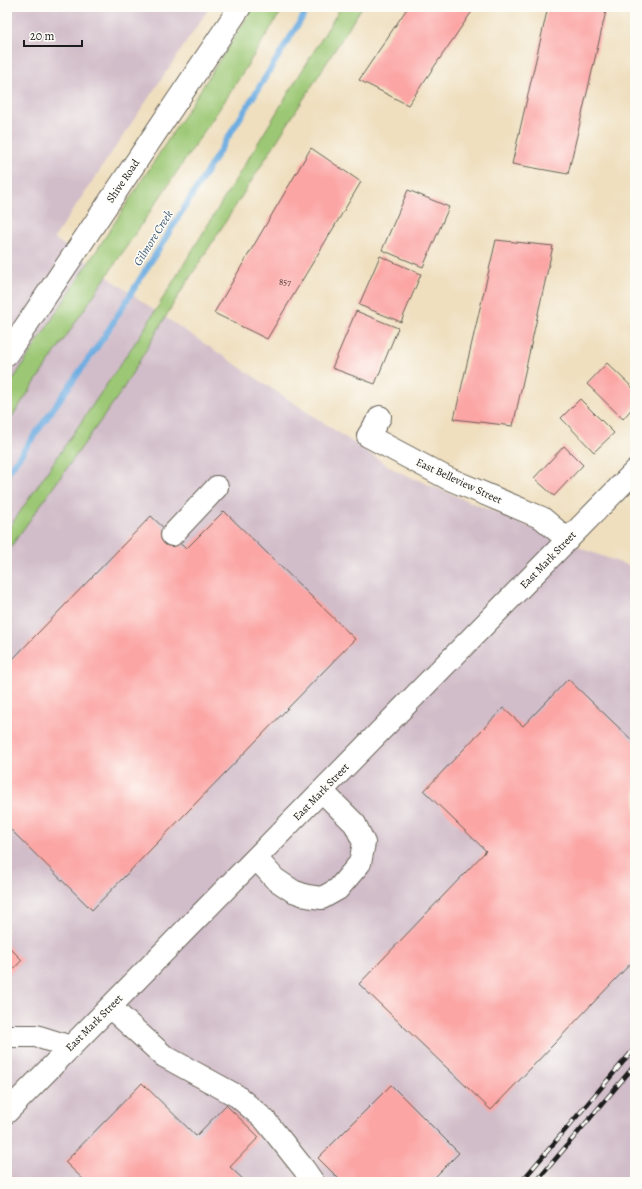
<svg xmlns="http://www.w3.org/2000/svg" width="642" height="1189" font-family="Alegreya,serif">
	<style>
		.industrial { fill: #d1bdc9 }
		.green { fill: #9cc875; stroke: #5c7248 }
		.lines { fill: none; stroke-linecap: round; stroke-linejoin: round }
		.stream { stroke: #6eade1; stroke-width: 6 }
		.building { fill: #fba5a4 }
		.minor-casing { stroke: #666055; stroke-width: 24 }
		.minor { stroke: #fff; stroke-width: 22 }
		.rail-casing { stroke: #1c1c1c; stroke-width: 4.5 }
		.rail { stroke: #fdfcf7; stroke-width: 3; stroke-dasharray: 9; stroke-linecap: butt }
		.labels { text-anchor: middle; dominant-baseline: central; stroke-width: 3; stroke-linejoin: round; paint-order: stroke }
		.number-label { font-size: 9px; fill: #543e3e }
		.street-label { font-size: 11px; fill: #1c1c1c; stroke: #fdfcf7 }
		.water-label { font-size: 12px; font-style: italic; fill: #415d75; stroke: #fdfcf7 }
	</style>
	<rect width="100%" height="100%" fill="#fdfcf7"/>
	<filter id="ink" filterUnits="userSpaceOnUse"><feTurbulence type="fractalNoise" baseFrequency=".025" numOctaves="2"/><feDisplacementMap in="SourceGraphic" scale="8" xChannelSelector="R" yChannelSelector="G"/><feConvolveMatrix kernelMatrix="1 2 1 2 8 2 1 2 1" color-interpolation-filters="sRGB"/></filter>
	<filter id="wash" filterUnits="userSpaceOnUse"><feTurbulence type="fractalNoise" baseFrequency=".012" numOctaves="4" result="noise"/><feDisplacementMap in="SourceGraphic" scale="16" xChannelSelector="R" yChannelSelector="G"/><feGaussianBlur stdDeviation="0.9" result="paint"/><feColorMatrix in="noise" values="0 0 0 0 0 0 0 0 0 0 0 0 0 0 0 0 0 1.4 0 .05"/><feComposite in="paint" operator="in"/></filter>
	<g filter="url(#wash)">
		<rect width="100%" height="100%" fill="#efdfbf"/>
		<path class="industrial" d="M7 7H210L54 238 154 310 396 471 588 551 635 568V1182H7Z"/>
		<path class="green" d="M254 7H284L228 96 7 424V389Z
			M341 7H362L175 301 121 392 7 552V531L143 331Z"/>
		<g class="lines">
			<path class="stream" d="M7 474 104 337 309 7"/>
		</g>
		<g id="blocks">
			<path class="building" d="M408 7H475L408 105 359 80Z
				M548 7H607L568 174 512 164Z
				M311 148 361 182 267 339 214 313Z
				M408 190 449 207 423 267 382 250Z
				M496 240 553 246 513 426 454 419Z
				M380 256 421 274 401 322 359 305Z
				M356 311 398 328 375 384 332 368Z
				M607 363 635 390V405L623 419 587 384Z
				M580 399 614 433 594 452 561 418Z
				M564 446 583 465 554 496 534 478Z
				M224 511 355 639 92 910 7 826V665L151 516 186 549Z
				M568 679 635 743V959L491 1110 359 984 486 851 424 791 503 708 523 726Z
				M7 945 22 960 7 976Z
				M142 1083 196 1136 226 1105 259 1137 230 1167 246 1182H86L65 1162Z
				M391 1085 459 1153 430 1182H342L318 1158Z"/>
		</g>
	</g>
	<g filter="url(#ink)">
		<use href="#blocks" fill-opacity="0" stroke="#666055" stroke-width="1"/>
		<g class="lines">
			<g class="minor-casing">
				<path id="minor" d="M7 354 240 7
					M380 417 368 436 447 478 542 518 568 540
					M172 535 217 487
					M256 858 275 879 293 891 307 896 322 898 338 889 360 863 364 843 355 824 322 791
					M110 1007 164 1056 237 1096 265 1120 304 1169 313 1182
					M7 1036H36L71 1047
					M7 1112 635 471"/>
			</g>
			<use href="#minor" class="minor"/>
			<g class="rail-casing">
				<path id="rail" d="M521 1182 635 1048
					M536 1182 635 1065"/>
			</g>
			<use href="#rail" class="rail"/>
		</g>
	</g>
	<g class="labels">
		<g class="number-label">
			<text x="285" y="282">857</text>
		</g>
		<g class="street-label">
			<text transform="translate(123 181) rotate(-56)">Shive Road</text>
			<text transform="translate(459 481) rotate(25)">East Belleview Street</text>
			<text transform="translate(548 560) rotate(-46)">East Mark Street</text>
			<text transform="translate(321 792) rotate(-46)">East Mark Street</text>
			<text transform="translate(94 1023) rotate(-45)">East Mark Street</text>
		</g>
		<g class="water-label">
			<text transform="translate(153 238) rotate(-58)">Gilmore Creek</text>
		</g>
	</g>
	<rect width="642" height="1189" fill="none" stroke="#fdfcf7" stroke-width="24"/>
	<path d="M24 40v6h58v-6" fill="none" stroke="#1c1c1c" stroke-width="2"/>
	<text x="30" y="40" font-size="12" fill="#1c1c1c" stroke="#fdfcf7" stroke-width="3" paint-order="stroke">20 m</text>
</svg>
